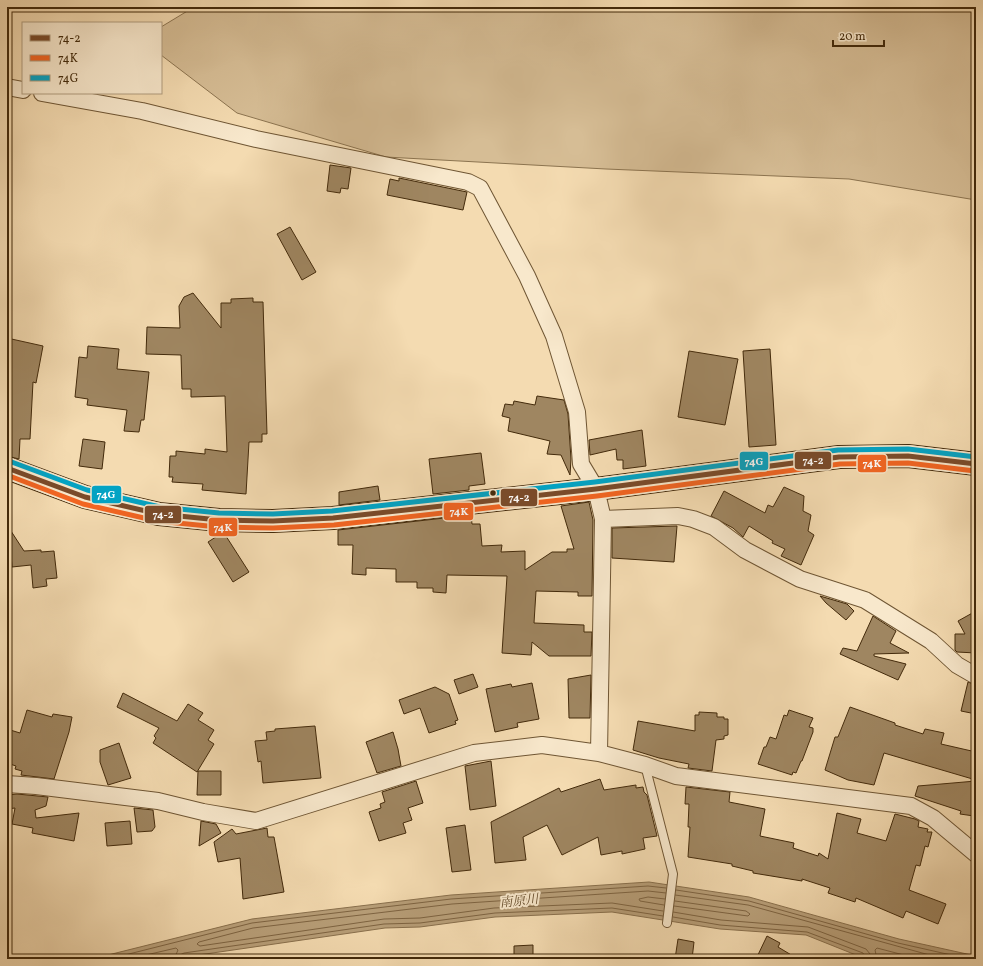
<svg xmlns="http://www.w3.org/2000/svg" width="983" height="966" font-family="Vollkorn,'Noto Serif JP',serif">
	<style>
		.green { fill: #d6bd95; stroke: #8c7450 }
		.water { fill: #b89f79; stroke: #89704d }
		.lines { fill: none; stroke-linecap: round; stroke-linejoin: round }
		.shore { stroke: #7e6442; stroke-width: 1 }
		.building { fill: #9f8661; stroke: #432a0b }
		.service-casing { stroke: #6f5634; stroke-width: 10 }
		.minor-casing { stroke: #6f5634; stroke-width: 18 }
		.secondary-casing { stroke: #432a0b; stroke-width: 24 }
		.service { stroke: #f8e8cc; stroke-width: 8 }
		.minor { stroke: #f8e8cc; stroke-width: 16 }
		.secondary { stroke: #f8e8cc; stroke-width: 22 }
		.bus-1-casing { stroke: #f8e8cc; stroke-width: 8 }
		.bus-2-casing { stroke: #f8e8cc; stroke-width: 8 }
		.bus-3-casing { stroke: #f8e8cc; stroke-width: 8 }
		.bus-1 { stroke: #7a4b2a; stroke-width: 5 }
		.bus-2 { stroke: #f26522; stroke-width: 5 }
		.bus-3 { stroke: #03a3c4; stroke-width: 5 }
		.bus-dot { fill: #432a0b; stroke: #f8e8cc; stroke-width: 1.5 }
		.labels { text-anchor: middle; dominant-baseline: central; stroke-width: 4; stroke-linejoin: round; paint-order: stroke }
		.water-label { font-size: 13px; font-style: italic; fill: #664d2c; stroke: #f8e8cc }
		.line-badge { stroke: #f8e8cc; stroke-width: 1.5 }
		.badge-label { font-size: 11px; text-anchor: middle; font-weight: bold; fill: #fff }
	</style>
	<rect width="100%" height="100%" fill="#f4dbb1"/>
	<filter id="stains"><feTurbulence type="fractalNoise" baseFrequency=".005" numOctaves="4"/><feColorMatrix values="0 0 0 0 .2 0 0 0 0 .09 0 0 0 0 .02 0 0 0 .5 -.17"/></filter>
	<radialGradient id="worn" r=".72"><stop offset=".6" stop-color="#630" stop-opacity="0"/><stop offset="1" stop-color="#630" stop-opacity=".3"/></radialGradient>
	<path class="green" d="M194 7H976V200L849 179 606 169 386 157 237 113 161 55V27Z"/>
	<path class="water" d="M649 882 749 897 899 939 976 956V959H866L806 935 720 929 612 912 495 917 420 927 385 928 171 959H92L252 919 451 895Z"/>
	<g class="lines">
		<path class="shore" d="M676 890 749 901 898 943 969 959
			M675 895 748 905 944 959
			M664 905 640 901 639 899 648 897 665 899
			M674 906 748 916 750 914 746 911 675 901
			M663 911 612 903 494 908 420 918 384 919 200 946 197 944 199 942 253 928 452 904 648 891 666 893
			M673 912 721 920 808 927 866 949 870 954 871 959
			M673 917 720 925 807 932 863 953 866 959
			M109 959 252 923 451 899 648 886 666 888
			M129 959 176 948 178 950 174 959
			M179 959 180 955 184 953 384 924 420 923 495 913 612 908 663 916
			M877 959 875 950 877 948 919 959"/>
	</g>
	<path class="building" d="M330 165 351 168 348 189 341 188 340 193 327 191Z
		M399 178 467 192 463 210 387 195 390 179 399 181Z
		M290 227 316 272 302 280 277 234Z
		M193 293 221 328V303H231V299L253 298V302H263L267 434H262V442H249L246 494 202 490 203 484 172 482 173 477H169L170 456H176V451L205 454V449L227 452 225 396 191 397V389H182L181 355 146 354 147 327 180 328 179 306 184 297Z
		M7 338 43 346 36 383 33 382 30 439H20L19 459 7 456Z
		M88 346 119 349 117 369 149 372 144 420H141L139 432 124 431 127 410 87 405 88 399 75 397 79 357 87 358Z
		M770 349 776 445 749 447 743 351Z
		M689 351 738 359 725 425 678 417Z
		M537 396 564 400 568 414 571 459 570 475 561 455 547 454 550 441 508 431 510 418 502 416 505 404 513 405 514 401 535 405Z
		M642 430 646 466 623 469V460H617L616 449 590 455 589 440Z
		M83 439 105 442 102 469 79 466Z
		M481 453 485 484 469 486V490L433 494 429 459Z
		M378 486 380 500 339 505V492Z
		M784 487 804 496 803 511 811 515 808 531 814 535 801 565 781 556 785 549 772 543 773 541 749 526 743 537 733 528 711 516 724 491 765 513 768 505 773 507Z
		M589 502 593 520 592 596H578V592L536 591 534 623 584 625V632H592L591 656H549L532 642 531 655 502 653 507 576 447 575 446 593 433 592V588H417V582H396V569L366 568V575L352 574 353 545H338V530L471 515 472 524H480L482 546 502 545 501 552 525 551V570L552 552H567V549H574L561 506Z
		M677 526 674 562 612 558V528Z
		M9 528 24 551 41 550V552L54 551 57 578 46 579 47 586 33 588 31 565 12 567Z
		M222 533H224L249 572 233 582 208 542Z
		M820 596 847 604 854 611 846 620 826 603Z
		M976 611V653L957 652 955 650V634H965L958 621Z
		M873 616 896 631 890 643 909 653 874 654V656L906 664 898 680 840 654 843 648 857 651Z
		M473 674 478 687 459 694 454 680Z
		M591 675 590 718H569L568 679Z
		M968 682 976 685V714L961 711Z
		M532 683 539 719 517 723 518 727 495 732 486 689 511 684 512 687Z
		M435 687 449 694 458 720 455 721 456 724 429 733 420 708 404 714 399 700Z
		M123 693 177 721 188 704 203 713 198 720 214 730 208 740 214 744 197 772 153 743 156 738 154 736 159 728 117 707Z
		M850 707 895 723V725L923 734 925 729 944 733 941 744 976 752V780L884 753 874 785 848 780 825 770 835 737H838Z
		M27 710 52 717 53 714 72 717 69 732 54 779 21 775 22 771 15 769 16 766 7 763V729L20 733Z
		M789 710 813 718 809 727 813 728V732L802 761H801L796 773 793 772 792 775 758 764 764 747H766L770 737 776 739 784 715 787 716Z
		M699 712 717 713V717H724V719H728V735L724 736V739L716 740 712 771 688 768 689 764 659 758 633 750 638 721 695 731V715H699Z
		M315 726 321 778 263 783 261 761 258 762 255 741 267 740 266 732 275 731V729Z
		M393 732 398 749 401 766 377 773 366 742Z
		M119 743 131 778 108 785 100 762V750Z
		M491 761 496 806 470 810 465 766Z
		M198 771H221V795H197Z
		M600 779 604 790 636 785V788L643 787 644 792 647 795 657 836 643 838 645 849 622 854V851L601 855 598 837 562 855 547 825 523 837 526 860 495 863 491 822 559 788 561 792Z
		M416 781 423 803 408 808 412 820 403 823 406 833 379 841 369 812 381 808 380 804 385 802 382 792Z
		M976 781V815L974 816 960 814 961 811 915 796 918 786Z
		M686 787 730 792 729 802 765 809 760 836 794 843 793 848 818 856 819 853 828 859 837 813 861 819 857 833 886 841 895 814 915 819 919 821 918 827 928 829 927 832H932L928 847 925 846 920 866 916 865 909 890 946 904 938 924 906 911 903 918 856 898 855 902 828 893 830 888 802 879V881L753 873V871L732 866V864L688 857 690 827H688L689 804H685Z
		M17 794 48 797 46 806 35 810 36 818 79 813 74 841 32 833 33 828 12 824 15 808 7 809V795Z
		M134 808 153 810 155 827 152 831 137 832Z
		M130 821 132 844 107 846 105 823Z
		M201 821 216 824 221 833 199 846Z
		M465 825 471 870 452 872 446 828Z
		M267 828 268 837H274L284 892 243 899 240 858 218 862 214 842 232 829 236 834Z
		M767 936 780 943 778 947 798 959H756Z
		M678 939 694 942 692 959H675Z
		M533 945V959H514V946Z"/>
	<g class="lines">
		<g class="service-casing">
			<path id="service" d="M645 765 673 874 667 923"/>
		</g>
		<g class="minor-casing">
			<path id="minor" d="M7 87 23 90
				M42 93 142 111 256 139 468 182 480 188 527 276 554 336 577 412 581 464 596 489 603 519 599 753
				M603 519 678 516 693 519 714 527 745 550 800 579 865 600 931 641 957 665 976 676
				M7 784 36 786 158 801 203 812 256 821 474 753 542 745 599 753 645 765 676 776 911 806 933 818 976 854"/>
		</g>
		<g class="secondary-casing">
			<path id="secondary" d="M7 468 85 497 159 514 219 520 273 521 333 518 596 489 839 457 908 456 976 464"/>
		</g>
		<use href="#service" class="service"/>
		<use href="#minor" class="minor"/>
		<use href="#secondary" class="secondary"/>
		<g class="bus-1-casing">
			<path id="bus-1" d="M7 468 85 497 159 514 219 520 273 521 333 518 596 489 839 457 908 456 976 464"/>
		</g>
		<g class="bus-2-casing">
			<path id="bus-2" d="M7 475 83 504 157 521 218 527 273 528 334 525 597 496 840 464 908 463 975 471"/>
		</g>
		<g class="bus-3-casing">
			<path id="bus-3" d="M9 461 87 490 160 507 219 513 273 514 332 511 595 482 838 450 908 449 976 457"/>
		</g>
		<use href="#bus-1" class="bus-1"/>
		<use href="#bus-2" class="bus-2"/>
		<use href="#bus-3" class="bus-3"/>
	</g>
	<circle class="bus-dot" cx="493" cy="493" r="3.5"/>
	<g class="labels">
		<g class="water-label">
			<text transform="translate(519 902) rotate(-6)">南原川</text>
		</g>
	</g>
	<g class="line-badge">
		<rect x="794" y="451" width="38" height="19" rx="4" fill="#7a4b2a"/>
		<rect x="739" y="451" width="30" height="20" rx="4" fill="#03a3c4"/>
		<rect x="857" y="454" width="30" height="19" rx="4" fill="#f26522"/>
		<rect x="91" y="485" width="31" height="19" rx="4" fill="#03a3c4"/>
		<rect x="500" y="488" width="38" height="19" rx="4" fill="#7a4b2a"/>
		<rect x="443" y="502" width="31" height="19" rx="4" fill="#f26522"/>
		<rect x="144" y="505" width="38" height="19" rx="4" fill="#7a4b2a"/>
		<rect x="208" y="517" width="30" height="20" rx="4" fill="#f26522"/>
	</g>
	<g class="badge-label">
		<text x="813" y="464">74-2</text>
		<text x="754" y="465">74G</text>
		<text x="872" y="467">74K</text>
		<text x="106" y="498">74G</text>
		<text x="519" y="501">74-2</text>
		<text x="459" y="515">74K</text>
		<text x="163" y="518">74-2</text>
		<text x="223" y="531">74K</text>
	</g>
	<rect width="983" height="966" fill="none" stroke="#f4dbb1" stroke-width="24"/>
	<rect x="8" y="8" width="967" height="950" fill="none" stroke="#432a0b" stroke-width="2"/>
	<rect x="12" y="12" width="959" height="942" fill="none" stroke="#432a0b"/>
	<rect x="22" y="22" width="140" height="72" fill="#f8e8cc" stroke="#b09c7f"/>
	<rect x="30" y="35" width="20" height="6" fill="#7a4b2a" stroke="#b09c7f"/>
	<text x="58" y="42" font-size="12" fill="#432a0b">74-2</text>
	<rect x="30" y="55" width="20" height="6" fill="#f26522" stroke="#b09c7f"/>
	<text x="58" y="62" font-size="12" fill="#432a0b">74K</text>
	<rect x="30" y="75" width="20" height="6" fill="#03a3c4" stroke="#b09c7f"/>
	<text x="58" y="82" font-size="12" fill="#432a0b">74G</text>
	<path d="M833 40v6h51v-6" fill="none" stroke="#432a0b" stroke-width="2"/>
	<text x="839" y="40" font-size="12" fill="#432a0b" stroke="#f8e8cc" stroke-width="3" paint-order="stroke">20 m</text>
	<rect width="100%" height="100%" filter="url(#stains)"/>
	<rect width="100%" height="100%" fill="url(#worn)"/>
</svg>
